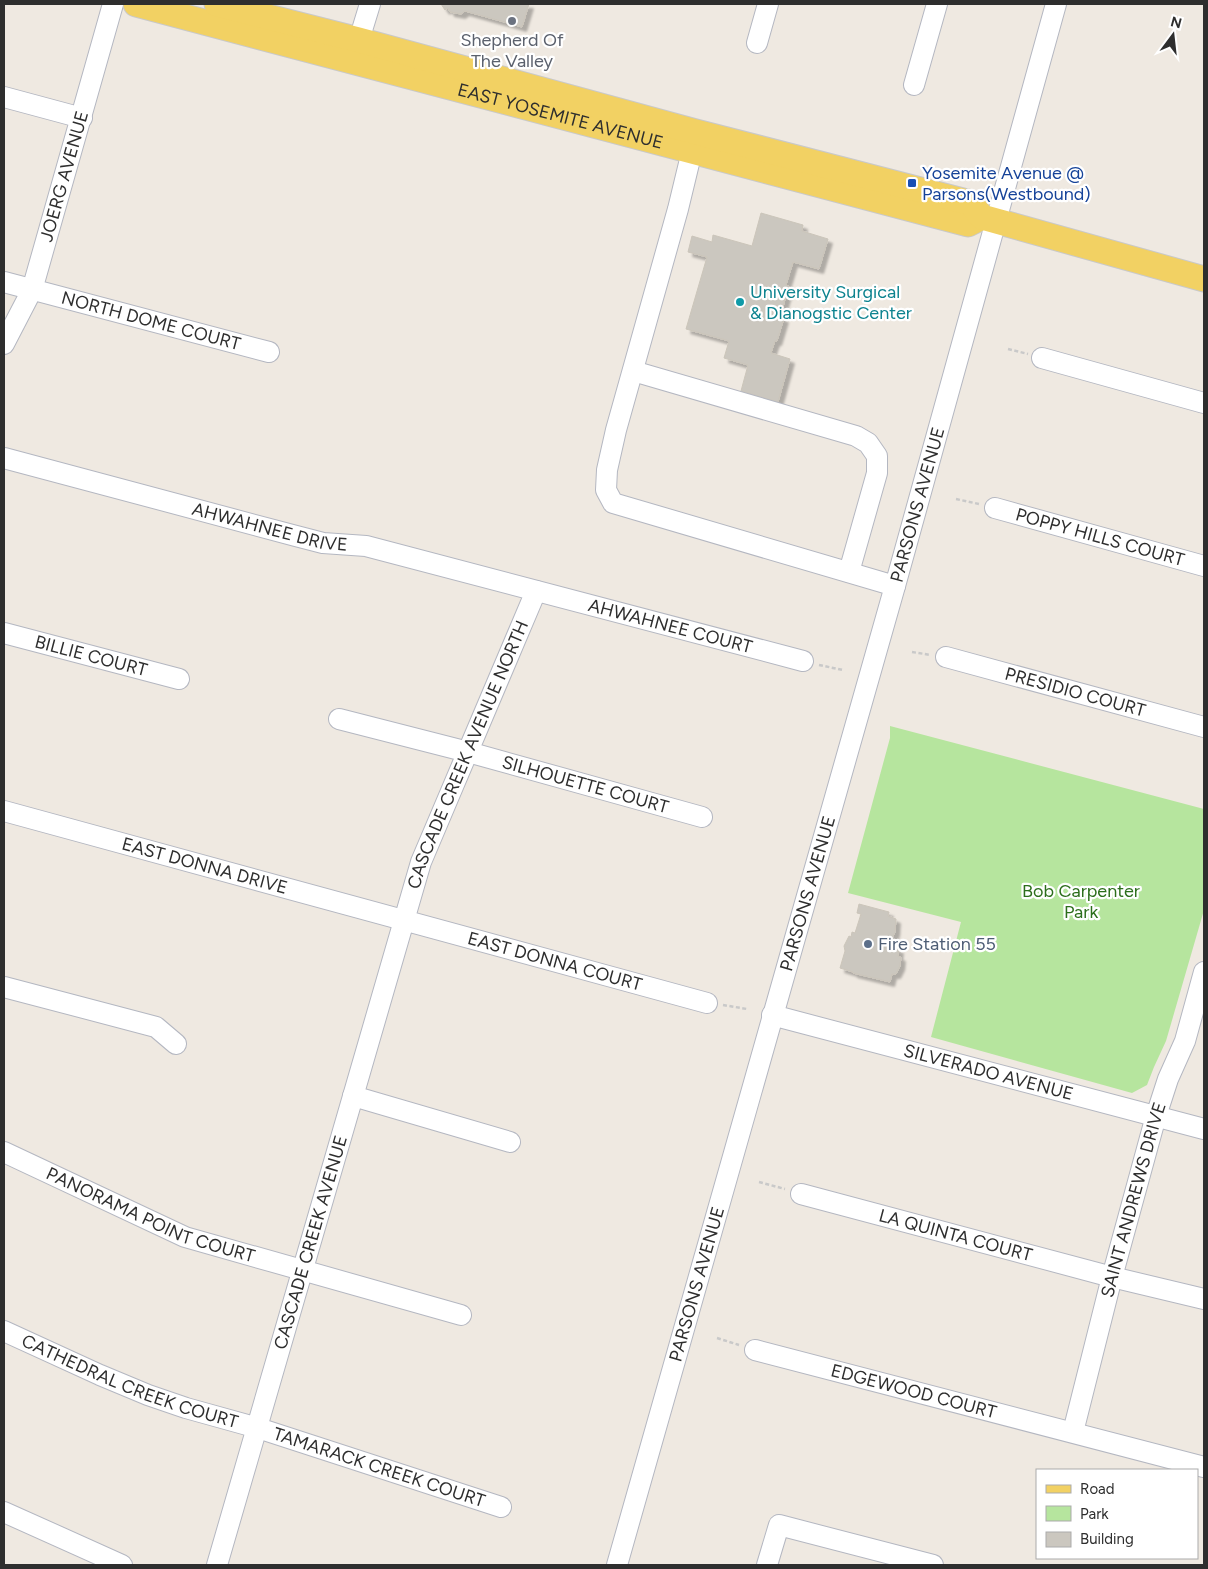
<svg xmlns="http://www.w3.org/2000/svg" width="1208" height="1569" font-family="Figtree,sans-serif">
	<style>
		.green { fill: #b6e59e }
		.building { fill: #cbc7bf; stroke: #cbc5ba; filter: url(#shadow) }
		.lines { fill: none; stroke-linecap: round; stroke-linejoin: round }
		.minor-casing { stroke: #b4b7c1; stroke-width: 22 }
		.major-casing { stroke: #c9c9c9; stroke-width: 27 }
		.path { stroke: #c9c9c9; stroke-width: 2.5; stroke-dasharray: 4 2.5; stroke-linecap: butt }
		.minor { stroke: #fff; stroke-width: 20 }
		.major { stroke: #f2d163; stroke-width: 25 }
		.worship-dot { fill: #6b7280; stroke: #fff; stroke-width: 2 }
		.transit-dot { fill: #1a4fb4; stroke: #fff; stroke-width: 2 }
		.culture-dot { fill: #0f9aa8; stroke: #fff; stroke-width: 2 }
		.service-dot { fill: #5c6f8a; stroke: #fff; stroke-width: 2 }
		.labels { text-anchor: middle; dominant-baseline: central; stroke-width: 4.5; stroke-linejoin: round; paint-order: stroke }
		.worship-label { font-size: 18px; fill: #5b616d; stroke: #fff }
		.street-label { font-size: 18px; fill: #2e2e2e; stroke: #fff }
		.transit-label { font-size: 18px; fill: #164399; stroke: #fff; text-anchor: start }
		.culture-label { font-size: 18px; fill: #0d838f; stroke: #fff; text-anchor: start }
		.park-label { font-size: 18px; fill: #2c6e1b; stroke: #fff }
		.service-label { font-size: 18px; fill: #4e5e75; stroke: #fff; text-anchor: start }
	</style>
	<defs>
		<filter id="shadow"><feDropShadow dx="4.5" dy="4.5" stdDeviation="1" flood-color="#0004"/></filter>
	</defs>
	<rect width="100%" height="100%" fill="#efe9e1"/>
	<path class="green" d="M890 726 1204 809V910L1166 1041 1154 1067 1147 1085 1132 1093 931 1037 961 922 848 893 890 738Z"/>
	<path class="building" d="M441 4H529L522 27 465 11 461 14 450 12 448 8 445 10Z
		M761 213 803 225 802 231 828 239 819 269 793 262 786 285 789 286 780 317 784 318 777 341H775L771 353 790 359 778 402 741 391 748 365 724 358 729 341 686 329 707 257 688 252 692 236 712 242 713 235 752 246Z
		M859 904 889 912 888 916 896 919 895 932 889 946 899 949 898 956 901 957 900 966 896 974H892L890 982 853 973V972L840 968 845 951 844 946 849 936 851 937 852 932 855 933 861 914 857 913Z"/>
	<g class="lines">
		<g class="minor-casing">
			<g id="minor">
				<path d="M359 40 370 4"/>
				<path d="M757 43 768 4"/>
				<path d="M914 85 937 4"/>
				<path d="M4 97 82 118"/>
				<path d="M692 151 678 209 616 430 607 470 606 490 613 503 895 586"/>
				<path id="s1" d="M4 282 269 352"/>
				<path id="s2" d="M4 344 32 290 113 4"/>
				<path d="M1042 358 1204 403"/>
				<path d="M633 371 856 436 868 443 877 456V473L849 572"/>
				<path id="s3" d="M4 458 296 536 323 543 366 546 803 661"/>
				<path id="s4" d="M995 508 1204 566"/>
				<path id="s5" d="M4 633 179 679"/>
				<path id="s6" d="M946 657 1204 727"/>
				<path id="s7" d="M339 719 468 752 702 817"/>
				<path id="s8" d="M4 811 707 1003"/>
				<path d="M4 987 156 1027 176 1044"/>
				<path id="s9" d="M772 1015 1204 1129"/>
				<path d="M353 1096 510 1142"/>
				<path id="s10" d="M4 1152 185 1237 461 1315"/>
				<path id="s11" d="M801 1194 1112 1277 1204 1299"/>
				<path id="s12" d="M4 1331 100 1375 148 1395 186 1408 258 1428 501 1507"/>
				<path id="s13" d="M755 1350 1204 1467"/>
				<path id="s14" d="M1073 1432 1112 1277 1156 1116 1168 1079 1185 1041 1204 972"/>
				<path d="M4 1512 122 1565"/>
				<path id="s15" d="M217 1565 421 862 536 591"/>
				<path id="s16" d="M617 1565 895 586 1056 4"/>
				<path d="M767 1565 779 1525 933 1565"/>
			</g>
		</g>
		<g class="major-casing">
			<g id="major">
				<path id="s17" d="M136 4 968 224 982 217"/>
				<path d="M217 4 359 40 696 132 971 203 982 217 1204 279"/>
			</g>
		</g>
		<path class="path" d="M1008 349 1028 354
			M956 499 979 504
			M912 652 931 655
			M819 665 843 670
			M723 1005 747 1009
			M759 1182 785 1189
			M717 1338 739 1345"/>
		<use href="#minor" class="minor"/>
		<use href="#major" class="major"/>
	</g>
	<circle class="worship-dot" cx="512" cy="21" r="5"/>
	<rect class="transit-dot" x="907" y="178" width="10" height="10" rx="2.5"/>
	<circle class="culture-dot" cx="740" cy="302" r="5"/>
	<circle class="service-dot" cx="868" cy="944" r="5"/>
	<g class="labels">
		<g class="worship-label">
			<text x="512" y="40">Shepherd Of<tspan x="512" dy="21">The Valley</tspan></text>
		</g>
		<g class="street-label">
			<text stroke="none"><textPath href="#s17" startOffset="439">EAST YOSEMITE AVENUE</textPath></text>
			<text stroke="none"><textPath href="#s2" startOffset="179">JOERG AVENUE</textPath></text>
			<text stroke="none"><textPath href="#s1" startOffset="152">NORTH DOME COURT</textPath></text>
			<text stroke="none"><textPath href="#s16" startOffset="1102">PARSONS AVENUE</textPath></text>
			<text stroke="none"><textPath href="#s3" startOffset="275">AHWAHNEE DRIVE</textPath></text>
			<text stroke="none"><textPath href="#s4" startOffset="109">POPPY HILLS COURT</textPath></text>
			<text stroke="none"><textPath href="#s3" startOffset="688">AHWAHNEE COURT</textPath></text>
			<text stroke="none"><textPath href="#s5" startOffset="90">BILLIE COURT</textPath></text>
			<text stroke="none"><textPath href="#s6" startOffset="134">PRESIDIO COURT</textPath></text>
			<text stroke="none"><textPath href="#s15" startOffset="849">CASCADE CREEK AVENUE NORTH</textPath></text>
			<text stroke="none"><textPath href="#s7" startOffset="255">SILHOUETTE COURT</textPath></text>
			<text stroke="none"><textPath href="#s8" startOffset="208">EAST DONNA DRIVE</textPath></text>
			<text stroke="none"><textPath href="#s16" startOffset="698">PARSONS AVENUE</textPath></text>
			<text stroke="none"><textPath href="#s8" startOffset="571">EAST DONNA COURT</textPath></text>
			<text stroke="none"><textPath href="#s9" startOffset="224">SILVERADO AVENUE</textPath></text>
			<text stroke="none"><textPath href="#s14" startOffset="240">SAINT ANDREWS DRIVE</textPath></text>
			<text stroke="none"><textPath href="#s10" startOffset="160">PANORAMA POINT COURT</textPath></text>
			<text stroke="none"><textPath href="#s11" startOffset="160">LA QUINTA COURT</textPath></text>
			<text stroke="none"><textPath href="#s15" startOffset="336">CASCADE CREEK AVENUE</textPath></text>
			<text stroke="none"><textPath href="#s16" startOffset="292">PARSONS AVENUE</textPath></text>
			<text stroke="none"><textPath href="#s12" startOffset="136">CATHEDRAL CREEK COURT</textPath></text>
			<text stroke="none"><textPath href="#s13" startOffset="164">EDGEWOOD COURT</textPath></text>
			<text stroke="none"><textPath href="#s12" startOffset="400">TAMARACK CREEK COURT</textPath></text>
		</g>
		<g class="transit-label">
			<text x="922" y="173">Yosemite Avenue @<tspan x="922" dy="21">Parsons(Westbound)</tspan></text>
		</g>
		<g class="culture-label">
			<text x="750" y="292">University Surgical<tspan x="750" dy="21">&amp; Dianogstic Center</tspan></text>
		</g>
		<g class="park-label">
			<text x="1081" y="891">Bob Carpenter<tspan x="1081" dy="21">Park</tspan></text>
		</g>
		<g class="service-label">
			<text x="878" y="944">Fire Station 55</text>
		</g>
	</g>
	<rect width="1208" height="1569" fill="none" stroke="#2e2e2e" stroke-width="10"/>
	<rect x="1036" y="1469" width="162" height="90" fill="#ffffff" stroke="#ababab"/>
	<rect x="1046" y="1485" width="25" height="8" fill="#f2d163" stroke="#ababab"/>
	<text x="1080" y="1494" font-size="15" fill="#2e2e2e">Road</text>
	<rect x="1046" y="1506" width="25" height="15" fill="#b6e59e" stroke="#ababab"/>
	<text x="1080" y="1519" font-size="15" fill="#2e2e2e">Park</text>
	<rect x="1046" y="1532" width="25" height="15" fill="#cbc7bf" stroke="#ababab"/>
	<text x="1080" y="1544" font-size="15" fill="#2e2e2e">Building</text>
	<g transform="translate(1173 35) rotate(15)" stroke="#ffffff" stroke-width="4" paint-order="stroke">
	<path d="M0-4L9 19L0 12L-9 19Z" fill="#2e2e2e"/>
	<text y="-8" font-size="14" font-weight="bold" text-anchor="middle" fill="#2e2e2e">N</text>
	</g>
</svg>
